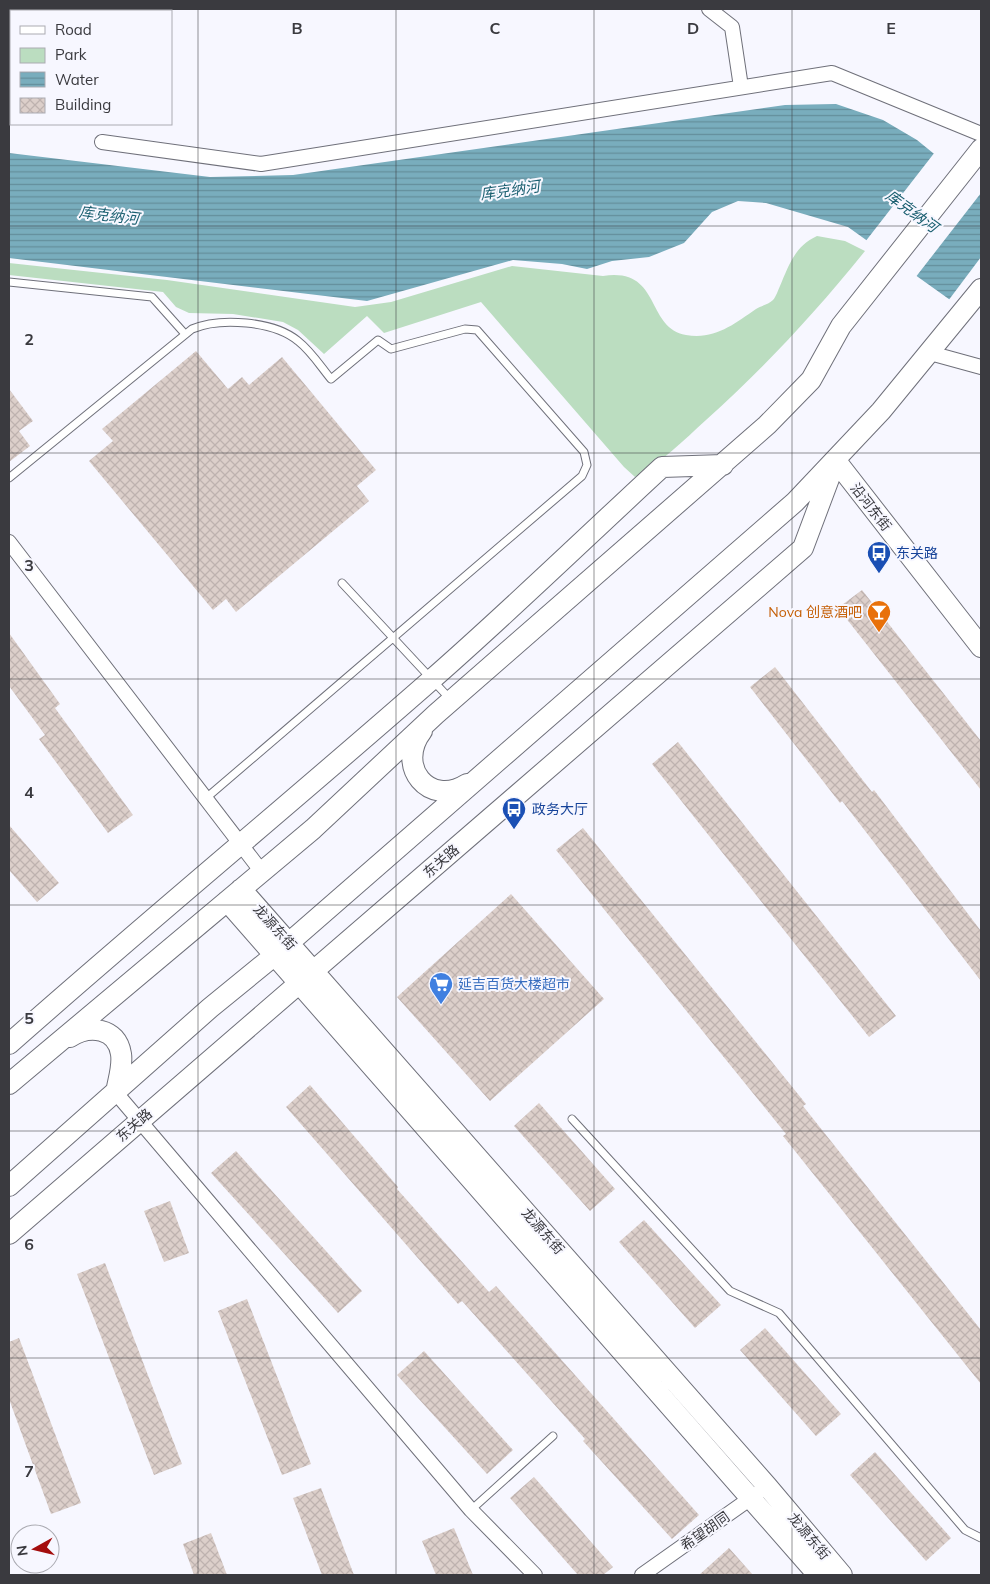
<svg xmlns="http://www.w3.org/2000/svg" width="990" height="1584" font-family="Mulish,'Noto Sans SC',sans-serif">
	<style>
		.park { fill: #bbddc0 }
		.water { fill: url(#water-rules) }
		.pier { fill: #f7f7ff }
		.building { fill: url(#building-cross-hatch) }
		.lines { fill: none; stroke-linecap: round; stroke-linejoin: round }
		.lane-casing { stroke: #6f707a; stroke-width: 9 }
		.street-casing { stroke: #6f707a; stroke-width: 16 }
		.secondary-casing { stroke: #6f707a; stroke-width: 22 }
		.lane { stroke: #fff; stroke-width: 7 }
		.street { stroke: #fff; stroke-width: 14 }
		.secondary { stroke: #fff; stroke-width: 20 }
		.grid { fill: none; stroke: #3a3a3f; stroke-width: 1; stroke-opacity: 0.55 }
		.labels { text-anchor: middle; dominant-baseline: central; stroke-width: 4; stroke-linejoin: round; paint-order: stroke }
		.street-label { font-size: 14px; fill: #3a3a3f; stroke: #f7f7ff }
		.transit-label { font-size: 14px; fill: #164399; stroke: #f7f7ff; text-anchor: start }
		.food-label { font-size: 14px; fill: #c56008; stroke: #f7f7ff; text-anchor: end }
		.shop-label { font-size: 14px; fill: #366cbe; stroke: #f7f7ff; text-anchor: start }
		.water-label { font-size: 15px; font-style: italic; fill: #1a5f70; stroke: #f7f7ff }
		.grid-label { font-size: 16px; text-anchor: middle; font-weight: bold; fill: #3a3a3f; stroke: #f7f7ff; stroke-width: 4; stroke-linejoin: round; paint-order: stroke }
	</style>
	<defs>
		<pattern id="water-rules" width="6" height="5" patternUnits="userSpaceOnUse" patternTransform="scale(1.25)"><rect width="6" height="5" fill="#79adbd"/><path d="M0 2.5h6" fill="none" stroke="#648e9b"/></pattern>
		<pattern id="building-cross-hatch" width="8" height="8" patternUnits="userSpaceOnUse" patternTransform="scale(1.25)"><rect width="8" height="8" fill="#dccfca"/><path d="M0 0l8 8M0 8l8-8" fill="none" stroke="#beb2af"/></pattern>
	</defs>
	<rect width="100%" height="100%" fill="#f7f7ff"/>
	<path class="park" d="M817 236 845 241 865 251C816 312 764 368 706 420 683 441 662 462 635 477L624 467 481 302 384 333 367 316 324 354 298 330 283 322 233 314 189 313 176 307 163 292 9 275V263L167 280 355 307 391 302 512 266 603 276C662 267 645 328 686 335 715 340 734 324 756 309 761 306 769 304 773 300 776 297 778 290 780 286 789 265 795 246 817 236Z"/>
	<path class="water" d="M836 104 883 120 917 140 981 192V322L848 227 766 203 738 201 712 212 684 243 649 257 612 261 587 269 562 264 513 260 367 301 9 258V153L210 177 293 175 785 105Z"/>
	<path class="pier" d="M935 152 981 188V193L915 278 865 242Z
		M981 257V325L948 301Z"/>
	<path class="building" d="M196 351 228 389 242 377 249 385 282 357 376 470 357 486 369 501 236 612 226 599 213 610 89 461 113 441 102 429Z
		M9 389 33 421 19 431 30 446 9 462Z
		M862 590 981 741V790L838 608Z
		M9 633 60 704 55 708 133 815 108 833 39 739 45 735 9 686Z
		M775 667 872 792 874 790 981 931V981L842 801 840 803 750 687Z
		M678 742 896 1016 869 1037 652 764Z
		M9 825 59 883 37 902 9 870Z
		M583 828 806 1104 803 1106 981 1330V1384L783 1136 786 1134 556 850Z
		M511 894 604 999 490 1101 397 997Z
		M310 1085 398 1187 397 1189 489 1292 496 1286 699 1515 672 1539 583 1441 585 1439 462 1301 458 1304 286 1107Z
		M539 1103 615 1189 590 1211 514 1126Z
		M236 1151 362 1291 338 1313 211 1173Z
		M170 1201 189 1253 164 1262 144 1211Z
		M644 1220 721 1305 695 1328 619 1242Z
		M105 1263 182 1464 154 1475 77 1274Z
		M247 1299 311 1464 282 1475 218 1311Z
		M765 1328 841 1414 816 1436 740 1350Z
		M19 1338 81 1503 51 1514 9 1399V1342Z
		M424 1351 513 1450 487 1474 397 1375Z
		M875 1452 951 1538 926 1561 850 1475Z
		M534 1477 613 1567 603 1575H578L510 1498Z
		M321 1488 354 1575H322L293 1498Z
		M454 1528 473 1575H436L422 1541Z
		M211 1533 227 1575H194L183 1544Z
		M729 1548 753 1575H699Z"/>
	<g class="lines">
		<g class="lane-casing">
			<path id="lane" d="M9 282 152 297 185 334
				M9 478 192 329C220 317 274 321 298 341 311 351 321 367 331 379L378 340 391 349 465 329 477 330 584 452 587 465 582 476 205 799
				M342 583 451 700
				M572 1119 730 1291 779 1313 965 1530 981 1538
				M471 1510 553 1436"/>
		</g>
		<g class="street-casing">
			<path id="street" d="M709 9 732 27 741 87
				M102 142 261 164 832 73 981 134
				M930 353 981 367
				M9 542 262 872
				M116 1093 471 1510 535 1575
				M642 1575 758 1493"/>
		</g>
		<g class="secondary-casing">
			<path id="secondary" d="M836 461 981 647
				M422 731C395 766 429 808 467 784
				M241 889 767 1486 842 1575
				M227 901 818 1575
				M70 1037C89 1025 117 1027 121 1054 123 1066 118 1080 116 1093
				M9 1044C148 921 291 803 430 681 509 612 585 538 662 467L723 465
				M9 1084 313 829 436 714 767 425 811 380 841 326 981 149
				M9 1186 210 1008 275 955 795 502 881 411 981 289
				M9 1234 803 548 833 468"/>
		</g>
		<use href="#lane" class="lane"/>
		<use href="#street" class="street"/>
		<use href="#secondary" class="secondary"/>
	</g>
	<path class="grid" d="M198 9V1575M396 9V1575M594 9V1575M792 9V1575M9 226H981M9 453H981M9 679H981M9 905H981M9 1131H981M9 1358H981"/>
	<defs>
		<g id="bus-pin" transform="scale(1.25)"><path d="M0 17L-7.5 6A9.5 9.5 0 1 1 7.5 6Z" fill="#1a4fb4" stroke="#f7f7ff"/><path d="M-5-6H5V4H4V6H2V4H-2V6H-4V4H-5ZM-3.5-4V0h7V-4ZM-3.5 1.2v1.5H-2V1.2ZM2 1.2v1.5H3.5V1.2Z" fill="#fff"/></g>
		<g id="bar-pin" transform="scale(1.25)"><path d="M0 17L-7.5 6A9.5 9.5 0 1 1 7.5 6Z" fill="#e8710a" stroke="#f7f7ff"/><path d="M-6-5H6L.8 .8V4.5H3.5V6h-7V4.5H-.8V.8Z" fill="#fff"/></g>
		<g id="supermarket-pin" transform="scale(1.25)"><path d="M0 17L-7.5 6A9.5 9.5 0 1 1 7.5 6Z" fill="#3f7fe0" stroke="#f7f7ff"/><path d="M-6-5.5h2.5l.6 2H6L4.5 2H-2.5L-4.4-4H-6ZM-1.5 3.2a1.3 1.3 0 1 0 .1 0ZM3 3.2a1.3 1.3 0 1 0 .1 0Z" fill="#fff"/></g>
	</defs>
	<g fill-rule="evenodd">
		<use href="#bus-pin" x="879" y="553"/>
		<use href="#bar-pin" x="879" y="612"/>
		<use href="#bus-pin" x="514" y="809"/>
		<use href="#supermarket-pin" x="441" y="984"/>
	</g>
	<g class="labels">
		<g class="street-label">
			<text transform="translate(871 507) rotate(52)">沿河东街</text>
			<text transform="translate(441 861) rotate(-41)">东关路</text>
			<text transform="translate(275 927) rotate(48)">龙源东街</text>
			<text transform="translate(134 1125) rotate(-41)">东关路</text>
			<text transform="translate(543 1231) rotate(49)">龙源东街</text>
			<text transform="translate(705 1531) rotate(-35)">希望胡同</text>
			<text transform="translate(809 1536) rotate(50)">龙源东街</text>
		</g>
		<g class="transit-label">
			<text x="896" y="553">东关路</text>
			<text x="532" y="809">政务大厅</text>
		</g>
		<g class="food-label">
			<text x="862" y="612">Nova 创意酒吧</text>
		</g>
		<g class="shop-label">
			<text x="458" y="984">延吉百货大楼超市</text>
		</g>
		<g class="water-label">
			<text transform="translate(510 190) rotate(-8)">库克纳河</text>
			<text transform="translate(912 211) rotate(36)">库克纳河</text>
			<text transform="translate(109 215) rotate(7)">库克纳河</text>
		</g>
	</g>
	<g class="grid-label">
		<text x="297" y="34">B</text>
		<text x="495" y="34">C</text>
		<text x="693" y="34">D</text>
		<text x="891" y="34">E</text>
		<text x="29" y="345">2</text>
		<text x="29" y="571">3</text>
		<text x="29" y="798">4</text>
		<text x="29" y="1024">5</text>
		<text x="29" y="1250">6</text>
		<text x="29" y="1477">7</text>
	</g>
	<rect width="990" height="1584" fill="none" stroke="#3a3a3f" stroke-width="20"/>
	<rect x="10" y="10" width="162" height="115" fill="#f7f7ff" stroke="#ababb2"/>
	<rect x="20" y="26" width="25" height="8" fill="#ffffff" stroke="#ababb2"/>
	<text x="55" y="35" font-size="15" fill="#3a3a3f">Road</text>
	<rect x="20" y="48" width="25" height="15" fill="#bbddc0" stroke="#ababb2"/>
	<text x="55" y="60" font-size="15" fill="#3a3a3f">Park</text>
	<rect x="20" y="72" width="25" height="15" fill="url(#water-rules)" stroke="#ababb2"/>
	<text x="55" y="85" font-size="15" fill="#3a3a3f">Water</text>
	<rect x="20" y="98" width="25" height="15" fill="url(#building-cross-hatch)" stroke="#ababb2"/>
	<text x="55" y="110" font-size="15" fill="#3a3a3f">Building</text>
	<g transform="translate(35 1549) rotate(262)"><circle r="24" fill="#f7f7ff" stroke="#ababb2"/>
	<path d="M0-4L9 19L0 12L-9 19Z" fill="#a40d0d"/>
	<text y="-8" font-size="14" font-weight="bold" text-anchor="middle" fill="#3a3a3f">N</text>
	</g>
</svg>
